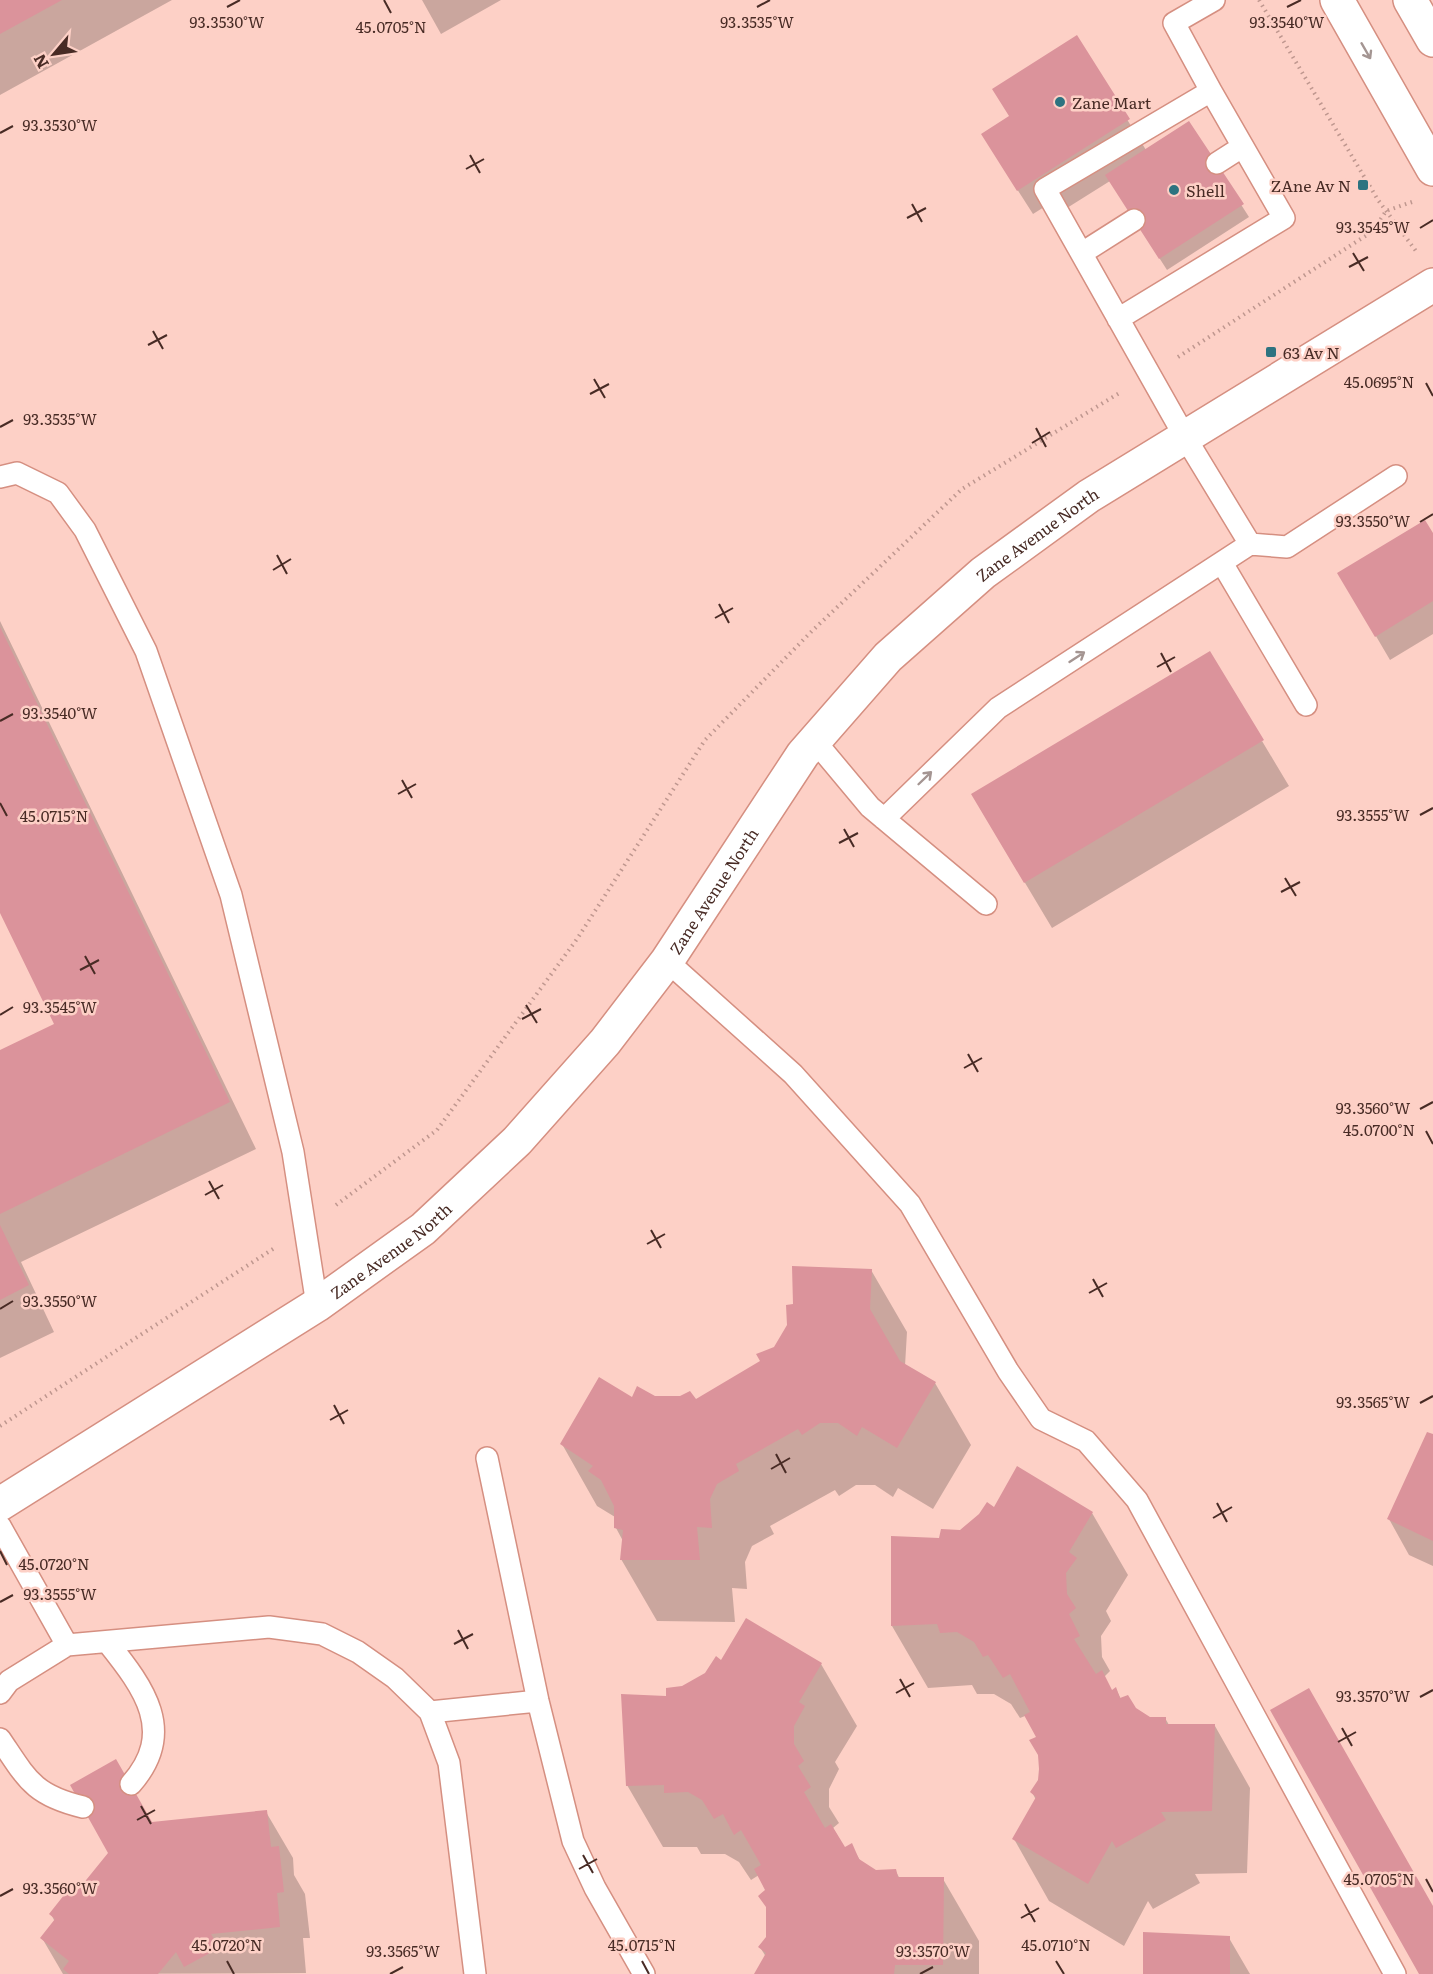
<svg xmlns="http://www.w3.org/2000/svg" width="1433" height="1974" font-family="Literata,serif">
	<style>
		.shadow { fill: #0003 }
		.building { fill: #db939b }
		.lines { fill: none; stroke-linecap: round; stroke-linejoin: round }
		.service-casing { stroke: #d58f81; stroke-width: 24 }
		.tertiary-casing { stroke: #d58f81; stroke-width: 36 }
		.path { stroke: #bf978f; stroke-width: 4; stroke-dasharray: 1.5 4.5; stroke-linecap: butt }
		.service { stroke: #fff; stroke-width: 21 }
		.tertiary { stroke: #fff; stroke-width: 33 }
		.oneway { stroke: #a49592 }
		.ticks { fill: none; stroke: #482b25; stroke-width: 2 }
		.poi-dot { fill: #2d7380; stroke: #fdd0c6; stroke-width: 2 }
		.labels { text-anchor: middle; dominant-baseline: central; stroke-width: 5; stroke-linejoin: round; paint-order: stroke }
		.poi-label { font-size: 16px; fill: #482b25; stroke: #fdd0c6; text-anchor: start }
		.street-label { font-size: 16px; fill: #482b25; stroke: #fdd0c6 }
		.ticks-label { font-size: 15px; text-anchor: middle; fill: #482b25; stroke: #fdd0c6; stroke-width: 5; stroke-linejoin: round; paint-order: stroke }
	</style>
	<rect width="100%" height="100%" fill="#fdd0c6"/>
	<path class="shadow" d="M0 0H172L0 95Z
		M422 0H501L441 34Z
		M1076 37 1146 150 1189 123 1249 217 1167 270 1110 181 1067 208 1060 197 1033 214 997 158 1010 117Z
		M1433 536V634L1390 660 1339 573Z
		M0 621 256 1149 21 1262 54 1332 0 1358V1052L56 1025 0 910Z
		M1262 741 1289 786 1052 928 1000 841Z
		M871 1270 907 1332 905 1366 935 1383 971 1445 933 1509 898 1488 893 1497 875 1485H856L839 1496 835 1490 770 1526 774 1534 752 1546 745 1562 747 1589 732 1588 735 1622 657 1621 621 1559 623 1541 616 1528 615 1517 597 1506 562 1444 633 1399 696 1401 761 1362Z
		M1433 1436V1566L1409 1555 1389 1519Z
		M994 1510 1092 1513 1128 1575 1106 1611 1111 1621 1101 1636 1102 1657 1110 1671 1104 1677 1112 1691 1116 1689 1121 1699 1150 1719 1165 1718 1169 1725 1215 1726 1250 1788 1247 1873 1195 1874 1200 1883 1153 1909 1148 1901 1124 1946 1049 1901 1014 1839 1036 1800 1032 1792 1040 1781 1038 1737 1025 1716 1020 1718 1011 1704 994 1694H977L972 1685 928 1688 892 1626 940 1540 960 1531Z
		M747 1620 821 1664 857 1726 835 1762 839 1769 829 1789V1807L839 1823 833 1828 845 1849 851 1845 861 1862 875 1871 895 1870 900 1879H943L979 1941V1974H756L766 1957 760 1947 768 1938 767 1890 759 1875 751 1880 739 1862 725 1854H701L697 1847H663L627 1785 668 1698 722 1663Z
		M266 1812 293 1858 294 1875 305 1894 310 1938H303L306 1973 63 1974 42 1938 55 1922 51 1914 151 1824Z
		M1229 1938 1250 1974H1144Z"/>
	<path class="building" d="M0 0H62L0 34Z
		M1077 35 1130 119 1017 191 981 134 1009 116 992 89Z
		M1189 121 1244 204 1159 259 1105 175Z
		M1425 520 1433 533V601L1375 637 1337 573Z
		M0 627 230 1102 0 1214V1050L54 1024 0 913Z
		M1210 651 1264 740 1024 883 971 794Z
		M0 1225 29 1285 0 1300Z
		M792 1266 872 1269 870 1309 900 1361 936 1382 897 1448 862 1427 857 1436 838 1423H820L802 1435 798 1429 736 1464 739 1471 717 1484 710 1499 712 1528 697 1527 700 1560H620L623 1530 614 1528V1506L601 1480 588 1471 593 1466 560 1444 599 1377 632 1397 637 1386 655 1396H680L690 1391 696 1399 760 1361 756 1354 774 1347 787 1325 786 1305 793 1304Z
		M1427 1432 1433 1434V1541L1387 1519Z
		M1017 1466 1093 1512 1069 1552 1077 1558 1066 1573 1067 1594 1076 1608 1069 1614 1080 1636 1074 1639 1096 1674 1102 1670 1112 1690 1116 1687 1120 1698 1128 1695 1136 1708 1150 1717H1166V1724H1215L1212 1811 1161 1812 1166 1820 1116 1848 1112 1841 1088 1884 1012 1839 1036 1797 1030 1792 1038 1780 1039 1769 1038 1755 1029 1740 1036 1737 1024 1715 1030 1712 1010 1674 1003 1678 988 1655 983 1657 974 1642 957 1632 940 1633 937 1624 891 1626V1536L939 1538 941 1529 960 1530 979 1514 987 1502 994 1507Z
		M746 1618 822 1663 799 1702 805 1706 794 1726V1744L804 1761 798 1766 811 1787 804 1792 825 1828 831 1824 845 1847 852 1843 859 1859 876 1870 896 1869 898 1877H944L943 1965H895L894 1974H754L766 1953 758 1947 766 1937V1907L758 1896 765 1890 754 1869 761 1865 741 1830 734 1835 723 1814 714 1819 702 1800 688 1792 664 1793V1785L626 1786 621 1694 666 1696V1688L682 1686 705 1673 716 1656 721 1660Z
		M1309 1688 1433 1906V1974H1419L1270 1710Z
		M116 1759 152 1822 267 1810 271 1847 279 1846 284 1892 277 1893 280 1927 211 1934 219 1948 184 1967 176 1952 158 1974H69L63 1969 69 1961 40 1938 55 1919 49 1914 72 1885 78 1890 108 1853 70 1785Z
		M1143 1932 1230 1936V1974H1143Z"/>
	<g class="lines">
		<g class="service-casing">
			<path id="service" d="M1214 0 1174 23 1211 91 1045 189 1185 437 1250 544
				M1217 163 1242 147
				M1082 253 1134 220
				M1118 319 1284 218 1211 91
				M0 477 17 473 58 493 85 530 146 651 231 895 293 1152 317 1305
				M1222 563 1306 705
				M814 740 870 807 986 904
				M884 819 998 708 1250 544 1287 547 1396 476
				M667 961 793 1074 910 1204 1008 1371 1041 1419 1086 1441 1137 1500 1395 1974
				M487 1458 538 1701 573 1841 595 1888 644 1974
				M0 1526 67 1645
				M108 1643C144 1688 177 1732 131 1784
				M0 1693 9 1681 67 1645 269 1627 322 1634 358 1652 395 1678 430 1712 449 1763 475 1974
				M430 1712 538 1701
				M0 1739C27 1779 33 1795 83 1807"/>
		</g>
		<g class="tertiary-casing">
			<g id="tertiary">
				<path d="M1337 0 1433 169"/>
				<path d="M1410 0 1433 40"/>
				<path id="s1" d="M0 1504 317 1305 423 1229 517 1141 605 1042 667 961 803 754 888 657 983 573 1089 496 1433 285"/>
			</g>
		</g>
		<path class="path" d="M1259 0 1378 200 1416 251
			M1178 357 1373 231 1386 211 1412 202
			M336 1205 437 1130 577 939 705 740 812 631 962 489 1121 392
			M0 1426 276 1247"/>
		<use href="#service" class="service"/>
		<use href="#tertiary" class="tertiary"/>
	</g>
	<defs><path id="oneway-shaft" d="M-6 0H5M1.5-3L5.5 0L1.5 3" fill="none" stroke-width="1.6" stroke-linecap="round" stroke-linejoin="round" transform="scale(1.5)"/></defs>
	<g class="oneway">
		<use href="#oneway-shaft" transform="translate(1366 51) rotate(60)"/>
		<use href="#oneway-shaft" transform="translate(1077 657) rotate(-33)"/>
		<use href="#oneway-shaft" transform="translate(925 778) rotate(-44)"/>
	</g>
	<path class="ticks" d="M384 0 391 13M227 7 240 0M757 7 770 0M1287 7 1301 0M0 133 13 126M470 155 480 173M466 169 484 159M912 204 922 222M907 218 926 208M1420 228 1433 220M1353 253 1364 271M1349 267 1368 257M153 331 163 349M148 345 167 335M594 379 605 398M1426 383 1433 396M590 394 609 384M0 427 13 420M1036 428 1046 447M1032 443 1050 432M1420 522 1433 514M277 555 287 574M273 570 291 559M719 604 729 623M715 618 733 608M1161 653 1171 672M1157 667 1175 657M0 721 13 714M402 780 412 798M398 794 416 784M0 803 7 816M1420 815 1433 808M844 829 854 847M839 843 858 833M1285 878 1296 896M1281 892 1300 882M85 956 95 974M80 970 99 960M526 1005 537 1023M0 1015 13 1007M522 1019 541 1009M968 1054 978 1072M964 1068 982 1058M1420 1109 1433 1102M1426 1131 1433 1144M209 1181 219 1199M205 1195 223 1185M651 1230 661 1248M647 1244 665 1234M1093 1279 1103 1297M1089 1293 1107 1283M0 1309 13 1301M1420 1403 1433 1396M334 1405 344 1424M330 1420 348 1410M776 1454 786 1473M771 1469 790 1458M1217 1503 1227 1522M1213 1518 1232 1507M0 1551 7 1565M0 1602 13 1595M458 1630 468 1649M454 1644 473 1634M900 1679 910 1697M896 1693 914 1683M1420 1697 1433 1690M1342 1728 1352 1746M1338 1742 1356 1732M141 1806 151 1824M137 1820 155 1810M583 1855 593 1873M579 1869 597 1859M1426 1879 1433 1892M0 1896 13 1889M1025 1904 1035 1922M1021 1918 1039 1908M227 1961 234 1974M642 1961 649 1974M1056 1961 1064 1974M390 1974 403 1967M920 1974 933 1967"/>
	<g class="poi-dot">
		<circle cx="1060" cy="102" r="6"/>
		<rect x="1357" y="179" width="12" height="12" rx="3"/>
		<circle cx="1174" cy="190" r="6"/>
		<rect x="1265" y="346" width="12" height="12" rx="3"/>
	</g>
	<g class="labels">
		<g class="poi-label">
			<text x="1072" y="102">Zane Mart</text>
			<text x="1351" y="185" text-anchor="end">ZAne Av N</text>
			<text x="1186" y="190">Shell</text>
			<text x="1283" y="352">63 Av N</text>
		</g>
		<g class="street-label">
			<text stroke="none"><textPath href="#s1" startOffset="1438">Zane Avenue North</textPath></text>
			<text stroke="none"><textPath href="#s1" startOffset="952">Zane Avenue North</textPath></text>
			<text stroke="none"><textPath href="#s1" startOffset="466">Zane Avenue North</textPath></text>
		</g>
	</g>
	<g class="ticks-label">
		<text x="757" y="28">93.3535°W</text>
		<text x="227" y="28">93.3530°W</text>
		<text x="1287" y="28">93.3540°W</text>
		<text x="391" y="33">45.0705°N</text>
		<text x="60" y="131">93.3530°W</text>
		<text x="1373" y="233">93.3545°W</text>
		<text x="1379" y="388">45.0695°N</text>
		<text x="60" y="425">93.3535°W</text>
		<text x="1373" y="527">93.3550°W</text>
		<text x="60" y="719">93.3540°W</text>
		<text x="1373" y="821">93.3555°W</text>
		<text x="54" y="822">45.0715°N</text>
		<text x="60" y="1013">93.3545°W</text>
		<text x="1373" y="1114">93.3560°W</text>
		<text x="1379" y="1136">45.0700°N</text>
		<text x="60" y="1307">93.3550°W</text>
		<text x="1373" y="1408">93.3565°W</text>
		<text x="54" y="1570">45.0720°N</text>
		<text x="60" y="1600">93.3555°W</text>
		<text x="1373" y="1702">93.3570°W</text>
		<text x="1379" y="1885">45.0705°N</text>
		<text x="60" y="1894">93.3560°W</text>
		<text x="227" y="1951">45.0720°N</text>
		<text x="642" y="1951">45.0715°N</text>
		<text x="1056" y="1951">45.0710°N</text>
		<text x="403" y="1957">93.3565°W</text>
		<text x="933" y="1957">93.3570°W</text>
	</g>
	<g transform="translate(54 54) rotate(241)" stroke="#fdd0c6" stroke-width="4.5" paint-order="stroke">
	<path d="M0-4.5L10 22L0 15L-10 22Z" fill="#482b25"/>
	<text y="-9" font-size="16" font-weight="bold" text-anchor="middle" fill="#482b25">N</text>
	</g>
</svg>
